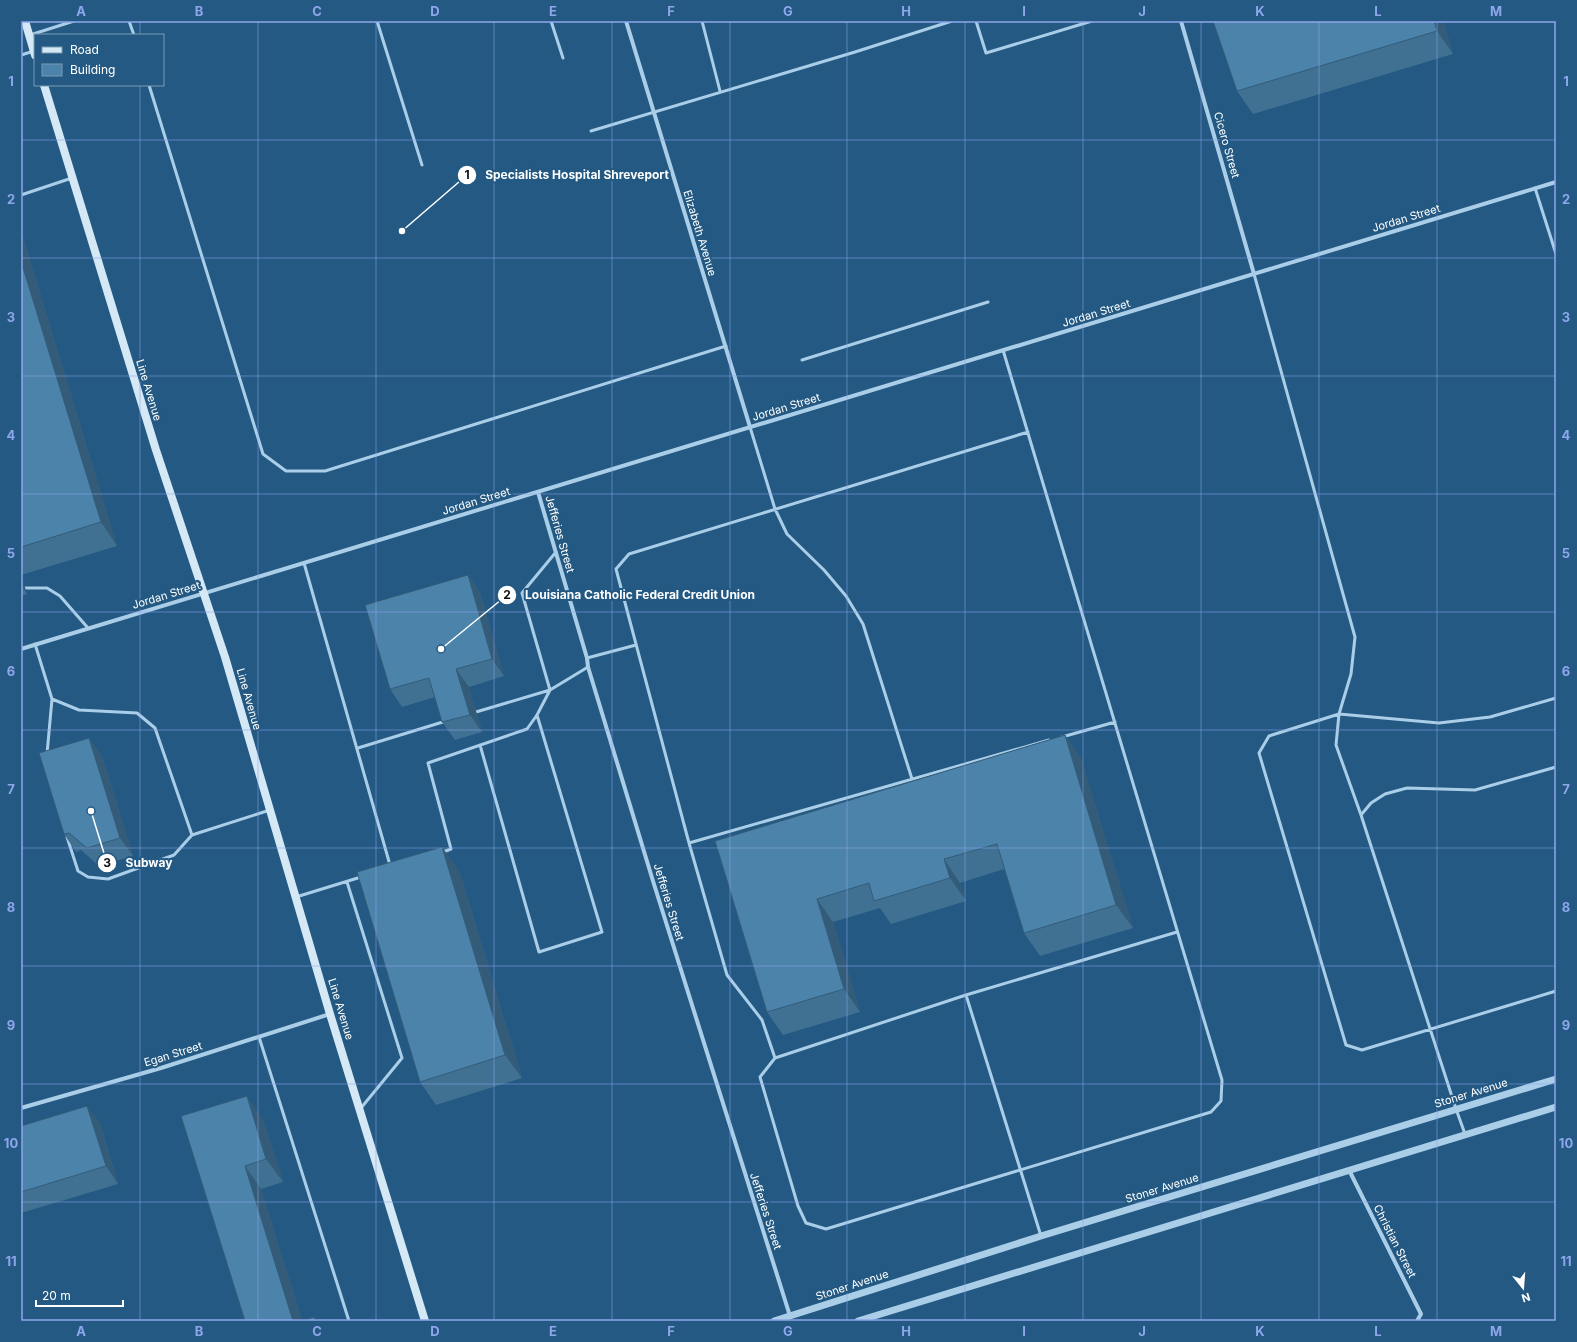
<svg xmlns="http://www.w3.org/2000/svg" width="1577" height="1342" font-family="Inter,sans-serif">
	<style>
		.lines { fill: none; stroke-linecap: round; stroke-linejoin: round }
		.service { stroke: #aacee8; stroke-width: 3 }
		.minor { stroke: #aacee8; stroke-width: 4 }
		.tertiary { stroke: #aacee8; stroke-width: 7 }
		.secondary { stroke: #d5e8f6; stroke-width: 8 }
		.wall { fill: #407193 }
		.shaded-wall { fill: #345c78 }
		.building { fill: #4b83ab; stroke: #345c78 }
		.grid { fill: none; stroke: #8ea6ec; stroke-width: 1; stroke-opacity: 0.55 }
		.labels { text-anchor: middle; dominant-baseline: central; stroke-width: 4; stroke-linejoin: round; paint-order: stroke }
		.street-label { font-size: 11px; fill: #fff; stroke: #235982 }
		.leader { fill: none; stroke: #fff; stroke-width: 1.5 }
		.callout-dot { fill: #fff; stroke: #235982; stroke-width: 1.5 }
		.mark-label { font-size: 12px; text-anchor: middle; font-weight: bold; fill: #111 }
		.callout-label { font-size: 12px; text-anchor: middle; font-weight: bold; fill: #fff; stroke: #235982; stroke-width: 4; stroke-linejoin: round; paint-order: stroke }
		.neatline { fill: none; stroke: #8ea6ec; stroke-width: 1.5 }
		.grid-label { font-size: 13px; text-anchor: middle; font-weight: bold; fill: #8ea6ec }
	</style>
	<rect width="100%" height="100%" fill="#235982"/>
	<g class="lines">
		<path class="service" d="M129 21 134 35
			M377 21 422 165
			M551 21 563 58
			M702 21 720 91
			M976 21 986 53 1092 21
			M30 35 74 21
			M21 55 34 51
			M149 85 263 454 286 471H325L726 346
			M591 131 855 52 952 21
			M1535 188 1556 254
			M21 195 72 178
			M1254 274 1355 637 1351 674 1339 714 1439 723 1490 717 1556 698
			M1003 350 1222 1080 1221 1101 1211 1112 826 1229 806 1223 798 1206 760 1077 775 1058 966 995 1177 932
			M802 360 988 302
			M750 427 775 509 787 534 824 570 846 596 863 624 912 779
			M1028 432 629 554 616 569 689 843 1049 740
			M556 552 522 593 550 690 588 667
			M304 563 390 865
			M25 588H47L60 596 88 628
			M35 644 52 699 79 710 137 713 155 728 192 835 270 810
			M587 658 636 645
			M476 712 550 690
			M1062 737 1115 722
			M480 745 539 952 602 932 537 715
			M358 748 446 721
			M47 754 52 699
			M1361 815 1336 745 1339 714 1269 736 1259 753 1346 1045 1362 1050 1556 991
			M67 837 78 871 88 877 108 879 174 855 192 835
			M689 843 727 975 762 1020 775 1058
			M443 852 451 849 428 763 527 729 537 715 550 690
			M347 882 402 1058 361 1108
			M296 897 361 877
			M966 995 1041 1236
			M259 1037 349 1321
			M1465 1134 1456 1109 1361 815 1371 803 1385 794 1407 788 1475 790 1556 767"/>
		<path class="minor" d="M626 21 750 427
			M1181 21 1254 274
			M538 492 587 658 588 667 653 881 790 1316
			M21 649 1556 182
			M21 1108 161 1068 330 1014
			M1349 1170 1421 1314 1417 1321"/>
		<path class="tertiary" d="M774 1321 1041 1236 1556 1079
			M858 1321 1556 1107"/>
		<path class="secondary" d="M25 21 35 55
			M44 85 156 450 225 657 330 1014 425 1321"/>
	</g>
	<path class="wall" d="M1213 21H1443L1453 54 1253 114 1237 91Z
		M21 231 117 546 21 575 27 594 21 596Z
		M468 575 480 593 504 676 469 687 482 732 455 740 442 722 435 697 402 707 390 689Z
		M1065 735 1081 759 1133 928 1040 956 1024 933 1004 869 960 883 966 901 891 924 880 908 833 922 860 1012 783 1035 767 1012 715 841Z
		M89 738 102 756 133 856 99 866 81 850 76 852 64 834Z
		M459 870 522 1078 436 1105 420 1082Z
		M181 1116 263 1119 283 1182 261 1189 302 1321 314 1317 317 1321H245Z
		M100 1123 118 1184 21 1213V1126Z"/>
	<path class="shaded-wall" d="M1434 21H1443L1453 54 1437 31Z
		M21 231 117 546 101 522 21 261Z
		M21 574V575L27 594 21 585Z
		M468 575 480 593 504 676 492 659Z
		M456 669 469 687 482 732 470 715Z
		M1065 735 1081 759 1133 928 1116 905Z
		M89 738 102 756 133 856 120 838Z
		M442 847 459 870 522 1078 505 1055Z
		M944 859 960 883 966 901 950 878Z
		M817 899 833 922 860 1012 844 989Z
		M247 1096 263 1119 283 1182 266 1159Z
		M87 1106 100 1123 118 1184 106 1166Z
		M245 1166 261 1189 302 1321H293Z"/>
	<path class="building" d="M1213 21H1434L1437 31 1237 91Z
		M21 261 101 522 21 547Z
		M468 575 492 659 456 669 470 715 442 722 429 678 390 689 365 605Z
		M1065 735 1116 905 1024 933 997 844 944 859 950 878 874 901 869 883 817 899 844 989 767 1012 715 841Z
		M89 738 120 838 87 848 69 833 64 834 39 753Z
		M442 847 505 1055 420 1082 357 872Z
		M247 1096 266 1159 245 1166 293 1321H245L181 1116Z
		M87 1106 106 1166 21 1192V1126Z
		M314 1317 315 1321H302Z"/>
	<path class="grid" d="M140 21V35M258 21V1321M376 21V1321M494 21V1321M612 21V1321M730 21V1321M847 21V1321M965 21V1321M1083 21V1321M1201 21V1321M1319 21V1321M1437 21V1321M140 85V1321M21 140H1556M21 258H1556M21 376H1556M21 494H1556M21 612H1556M21 730H1556M21 848H1556M21 966H1556M21 1084H1556M21 1202H1556"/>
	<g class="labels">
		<g class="street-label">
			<text transform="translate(1227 145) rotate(74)">Cicero Street</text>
			<text transform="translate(1406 218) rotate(-17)">Jordan Street</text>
			<text transform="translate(700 233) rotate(73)">Elizabeth Avenue</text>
			<text transform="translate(1096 313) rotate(-17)">Jordan Street</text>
			<text transform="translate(149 390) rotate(73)">Line Avenue</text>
			<text transform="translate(786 407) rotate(-17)">Jordan Street</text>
			<text transform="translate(476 501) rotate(-17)">Jordan Street</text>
			<text transform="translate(560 534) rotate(74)">Jefferies Street</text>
			<text transform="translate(166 595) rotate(-17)">Jordan Street</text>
			<text transform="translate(249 699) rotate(74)">Line Avenue</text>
			<text transform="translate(669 902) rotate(73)">Jefferies Street</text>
			<text transform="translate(341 1009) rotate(73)">Line Avenue</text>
			<text transform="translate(173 1054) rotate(-17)">Egan Street</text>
			<text transform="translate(1471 1093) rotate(-17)">Stoner Avenue</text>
			<text transform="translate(1162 1188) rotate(-17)">Stoner Avenue</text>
			<text transform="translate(766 1211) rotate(72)">Jefferies Street</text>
			<text transform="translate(1395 1241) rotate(63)">Christian Street</text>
			<text transform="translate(852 1285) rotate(-18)">Stoner Avenue</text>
		</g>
	</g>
	<path class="leader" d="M402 231L467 175M441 649L507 595M91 811L107 863"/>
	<g class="callout-dot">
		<circle cx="402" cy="231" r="4"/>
		<circle cx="441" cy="649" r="4"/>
		<circle cx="91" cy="811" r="4"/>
		<circle cx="467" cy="175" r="10"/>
		<circle cx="507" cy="595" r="10"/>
		<circle cx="107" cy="863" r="10"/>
	</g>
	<g class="mark-label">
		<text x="467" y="179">1</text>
		<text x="507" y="599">2</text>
		<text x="107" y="867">3</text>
	</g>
	<g class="callout-label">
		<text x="577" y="179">Specialists Hospital Shreveport</text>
		<text x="640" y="599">Louisiana Catholic Federal Credit Union</text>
		<text x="149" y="867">Subway</text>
	</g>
	<rect width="1577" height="1342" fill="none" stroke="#235982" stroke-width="44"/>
	<rect x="34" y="34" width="130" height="52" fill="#235982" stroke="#7b9bb4"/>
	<rect x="42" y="47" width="20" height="6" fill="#d5e8f6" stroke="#7b9bb4"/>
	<text x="70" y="54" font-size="12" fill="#ffffff">Road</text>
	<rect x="42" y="64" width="20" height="12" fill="#4b83ab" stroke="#7b9bb4"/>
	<text x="70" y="74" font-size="12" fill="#ffffff">Building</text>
	<g transform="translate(1523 1288) rotate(163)" stroke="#235982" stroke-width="3" paint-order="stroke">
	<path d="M0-3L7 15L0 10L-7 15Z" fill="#ffffff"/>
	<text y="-6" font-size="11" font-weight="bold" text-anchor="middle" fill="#ffffff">N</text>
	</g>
	<path d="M36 1300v6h87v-6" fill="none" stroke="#ffffff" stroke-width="2"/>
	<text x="42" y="1300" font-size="12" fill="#ffffff" stroke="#235982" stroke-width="3" paint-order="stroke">20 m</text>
	<rect x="22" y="22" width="1533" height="1298" class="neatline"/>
	<g class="grid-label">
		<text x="81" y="16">A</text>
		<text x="199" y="16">B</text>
		<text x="317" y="16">C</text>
		<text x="435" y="16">D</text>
		<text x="553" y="16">E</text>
		<text x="671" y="16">F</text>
		<text x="788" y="16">G</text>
		<text x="906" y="16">H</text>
		<text x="1024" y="16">I</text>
		<text x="1142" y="16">J</text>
		<text x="1260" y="16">K</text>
		<text x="1378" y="16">L</text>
		<text x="1496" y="16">M</text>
		<text x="11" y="86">1</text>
		<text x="1566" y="86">1</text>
		<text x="11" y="204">2</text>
		<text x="1566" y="204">2</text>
		<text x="11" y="322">3</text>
		<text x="1566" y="322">3</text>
		<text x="11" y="440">4</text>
		<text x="1566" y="440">4</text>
		<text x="11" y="558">5</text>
		<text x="1566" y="558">5</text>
		<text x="11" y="676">6</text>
		<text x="1566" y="676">6</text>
		<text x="11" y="794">7</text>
		<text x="1566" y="794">7</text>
		<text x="11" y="912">8</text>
		<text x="1566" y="912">8</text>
		<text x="11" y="1030">9</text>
		<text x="1566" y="1030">9</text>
		<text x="11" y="1148">10</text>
		<text x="1566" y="1148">10</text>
		<text x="11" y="1266">11</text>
		<text x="1566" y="1266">11</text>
		<text x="81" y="1336">A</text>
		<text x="199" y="1336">B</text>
		<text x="317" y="1336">C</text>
		<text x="435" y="1336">D</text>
		<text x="553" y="1336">E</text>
		<text x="671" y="1336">F</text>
		<text x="788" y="1336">G</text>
		<text x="906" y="1336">H</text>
		<text x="1024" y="1336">I</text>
		<text x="1142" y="1336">J</text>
		<text x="1260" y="1336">K</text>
		<text x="1378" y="1336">L</text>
		<text x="1496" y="1336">M</text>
	</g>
</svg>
